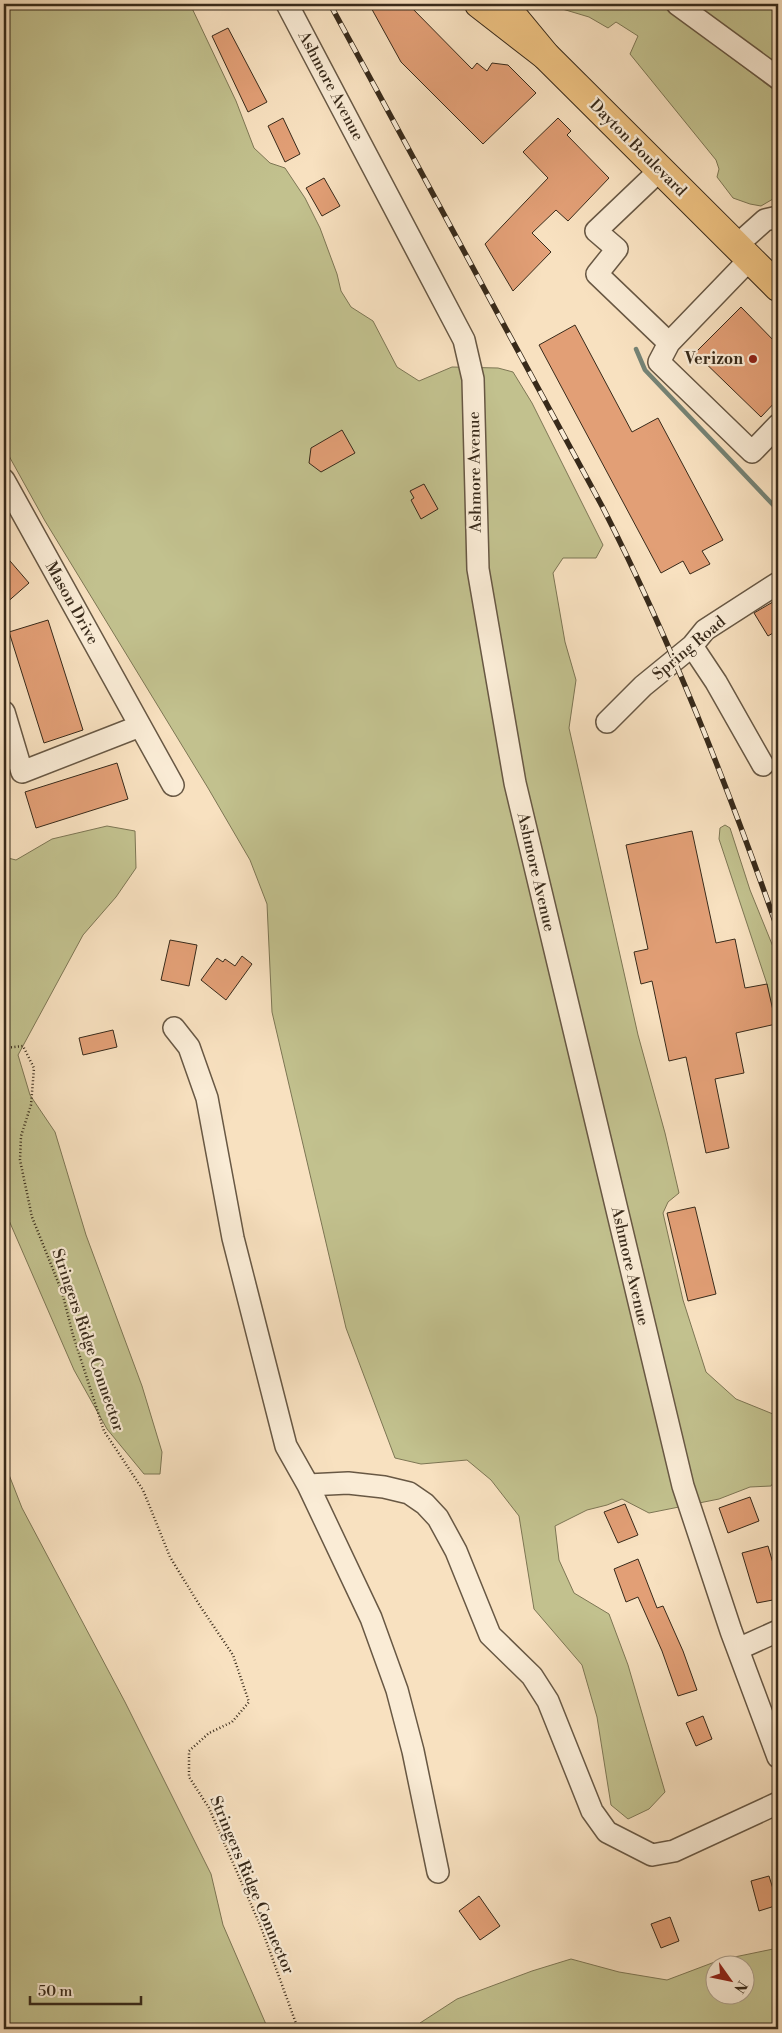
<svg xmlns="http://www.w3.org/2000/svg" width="782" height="2033" font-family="'Libre Bodoni',serif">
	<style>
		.green { fill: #c2c18e; stroke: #7d7654; fill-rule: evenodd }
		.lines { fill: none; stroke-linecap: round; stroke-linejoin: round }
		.stream { stroke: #758375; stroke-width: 4.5 }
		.building { fill: #e29f76; stroke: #382a1a }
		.minor-casing { stroke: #685844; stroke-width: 24 }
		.major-casing { stroke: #382a1a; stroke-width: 30 }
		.highway-casing { stroke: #382a1a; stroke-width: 30 }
		.path { stroke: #382a1a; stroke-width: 2.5; stroke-dasharray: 1 2.5; stroke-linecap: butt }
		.minor { stroke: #faecd6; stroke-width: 21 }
		.major { stroke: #ecc080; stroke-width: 28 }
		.highway { stroke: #ecc080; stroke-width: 28 }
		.rail-casing { stroke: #382a1a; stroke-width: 5.5 }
		.rail { stroke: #faecd6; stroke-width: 4; stroke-dasharray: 11; stroke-linecap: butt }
		.poi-dot { fill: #8f2418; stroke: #faecd6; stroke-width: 2 }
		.labels { text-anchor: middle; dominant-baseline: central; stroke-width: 4.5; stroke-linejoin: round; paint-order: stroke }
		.street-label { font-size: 16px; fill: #382a1a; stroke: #faecd6 }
		.poi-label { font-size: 16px; font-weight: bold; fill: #382a1a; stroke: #faecd6; text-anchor: end }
	</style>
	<rect width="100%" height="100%" fill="#f8e1c0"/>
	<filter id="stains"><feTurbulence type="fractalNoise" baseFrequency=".004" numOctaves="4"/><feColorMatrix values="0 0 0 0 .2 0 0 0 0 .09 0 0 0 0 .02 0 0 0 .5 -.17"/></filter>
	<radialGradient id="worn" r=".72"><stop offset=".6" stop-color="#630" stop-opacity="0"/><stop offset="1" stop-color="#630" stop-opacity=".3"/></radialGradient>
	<path class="green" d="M4 4H190L236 101 254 148 270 163 285 168 305 198 320 228 337 274 341 291 351 307 373 321 397 367 419 381 452 367 498 368 513 372 532 403 603 545 596 558H563L553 573 565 642 576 680 569 728 638 1035 665 1133 679 1193 668 1202 663 1213 683 1300 706 1372 736 1399 773 1414 778 1413V1474L771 1486 750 1487 719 1499 649 1513 622 1499 607 1505 587 1510 555 1526 559 1560 574 1593 609 1614 628 1665 665 1792 649 1809 628 1819 611 1805 597 1717 582 1665 534 1609 519 1516 491 1480 467 1460 421 1464 395 1458 346 1328 272 1012 267 904 250 860 208 788 45 521 4 447Z
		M553 4H660L778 93V196L761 206 750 204 733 198 717 177 719 169 716 160 630 54 638 36 616 22 608 28 589 17 559 8Z
		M690 4H778V70Z
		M725 825 730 828 750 890 778 959V1041L767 984 719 839 720 828Z
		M107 826 135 831 136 868 116 897 83 935 18 1055 30 1095 55 1132 86 1235 142 1386 162 1452 160 1474H144L107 1429 74 1370 4 1209V857L16 860 52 839Z
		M4 1462 22 1508 125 1702 211 1874 223 1925 268 2029H4Z
		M778 1948V2029H416L420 2023 457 1999 532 1971 571 1959 619 1972 667 1980 720 1960ZM714 1966H744V1996H714Z"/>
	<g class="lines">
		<path class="stream" d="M636 349 645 370 778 510"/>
	</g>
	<path class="building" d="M369 4H408L472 69 477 63 487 71 492 63 508 65 536 93 483 144 401 62Z
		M228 28 267 102 248 112 212 36Z
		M283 118 300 154 285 162 268 126Z
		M558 118 571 131 567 135 609 178 568 221 556 210 532 233 551 252 513 291 485 244 548 178 523 152Z
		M324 178 340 206 322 216 306 188Z
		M741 307 778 345V399L761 417 695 353Z
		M575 325 632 432 658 418 723 540 702 551 710 564 690 574 683 561 661 573 539 345Z
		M342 430 355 453 321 472 309 463 311 448Z
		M424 484 438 509 421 519 411 500 414 498 410 491Z
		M4 554 29 583 4 605Z
		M778 599V630L768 636 754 613Z
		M48 620 83 730 44 743 9 632Z
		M117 763 128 799 36 828 25 792Z
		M692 831 716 943 735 939 745 988 767 984 776 1024 736 1033 744 1073 715 1079 729 1148 706 1153 686 1057 669 1061 652 981 641 984 634 952 648 949 626 845Z
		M170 940 197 945 189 986 161 980Z
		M242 956 252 964 226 1000 201 980 217 958 223 962 225 959 235 966Z
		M113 1030 117 1047 83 1055 79 1038Z
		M695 1207 716 1294 688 1301 667 1213Z
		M750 1497 759 1521 728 1533 719 1508Z
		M625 1504 638 1535 618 1543 604 1512Z
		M768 1546 777 1577H778V1599L757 1603 742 1553Z
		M638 1559 657 1608 663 1606 683 1651 697 1690 678 1696 662 1651 638 1597 626 1602 614 1569Z
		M703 1716 712 1739 696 1746 686 1723Z
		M769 1876 778 1905 759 1911 751 1881Z
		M479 1896 500 1926 480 1940 459 1911Z
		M670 1917 679 1941 661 1948 651 1924Z"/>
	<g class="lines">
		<g class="minor-casing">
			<path id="minor" d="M287 4 464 340 473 379 478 569 515 783 683 1486 731 1631 778 1757
				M677 4 778 78
				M660 170 596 231 617 249 597 274 669 343
				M737 245 765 220 778 217
				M750 259 669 343 659 362 752 452 778 425
				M4 480 173 785
				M692 646 716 682 763 765
				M4 712 22 772 140 726
				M607 722 643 686 692 646 705 630 778 583
				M174 1028 189 1047 207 1098 233 1238 286 1446 308 1485 371 1618 397 1690 413 1751 438 1872
				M308 1485 348 1483 384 1487 409 1493 425 1504 438 1518 456 1551 490 1635 532 1676 548 1701 592 1811 607 1832 652 1855 674 1851 778 1803
				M738 1649 778 1631"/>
		</g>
		<g class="major-casing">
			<path id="major" d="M503 4 546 56 778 287"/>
		</g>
		<g class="highway-casing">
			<path id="highway" d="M479 4 546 56"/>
		</g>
		<path class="path" d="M4 1048 23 1046 34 1068 31 1105 21 1136 20 1160 32 1217 62 1292 73 1335 104 1431 143 1490 170 1557 200 1606 233 1655 249 1702 232 1722 209 1733 189 1751V1777L209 1808 261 1927 298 2029"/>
		<use href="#minor" class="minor"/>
		<use href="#major" class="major"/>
		<use href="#highway" class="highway"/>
		<g class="rail-casing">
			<path id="rail" d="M330 4 602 506C672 643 727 785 778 930"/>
		</g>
		<use href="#rail" class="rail"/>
	</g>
	<circle class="poi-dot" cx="753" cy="359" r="5"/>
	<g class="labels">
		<g class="street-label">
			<text transform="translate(331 86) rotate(62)">Ashmore Avenue</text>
			<text transform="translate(638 148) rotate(45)">Dayton Boulevard</text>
			<text transform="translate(475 472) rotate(-91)">Ashmore Avenue</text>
			<text transform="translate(72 603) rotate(61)">Mason Drive</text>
			<text transform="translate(689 648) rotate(-40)">Spring Road</text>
			<text transform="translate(536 872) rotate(77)">Ashmore Avenue</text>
			<text transform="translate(630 1266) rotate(77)">Ashmore Avenue</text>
			<text transform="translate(88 1340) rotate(71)">Stringers Ridge Connector</text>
			<text transform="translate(252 1885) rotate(67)">Stringers Ridge Connector</text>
		</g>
		<g class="poi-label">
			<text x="743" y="359">Verizon</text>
		</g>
	</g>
	<rect width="782" height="2033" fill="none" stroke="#f8e1c0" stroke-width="20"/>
	<rect x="5" y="5" width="772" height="2023" fill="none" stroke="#382a1a" stroke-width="2.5"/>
	<rect x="10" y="10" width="762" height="2013" fill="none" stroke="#382a1a"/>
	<g transform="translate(730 1980) rotate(123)"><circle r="24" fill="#faecd6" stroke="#ac9e8b"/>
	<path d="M0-4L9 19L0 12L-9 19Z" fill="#8f2418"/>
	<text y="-8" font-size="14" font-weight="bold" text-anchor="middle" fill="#382a1a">N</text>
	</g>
	<path d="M30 1996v8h111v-8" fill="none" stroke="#382a1a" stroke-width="2.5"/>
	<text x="38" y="1996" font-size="15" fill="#382a1a" stroke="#faecd6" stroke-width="4" paint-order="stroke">50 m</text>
	<rect width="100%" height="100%" filter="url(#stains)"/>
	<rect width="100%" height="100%" fill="url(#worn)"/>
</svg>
